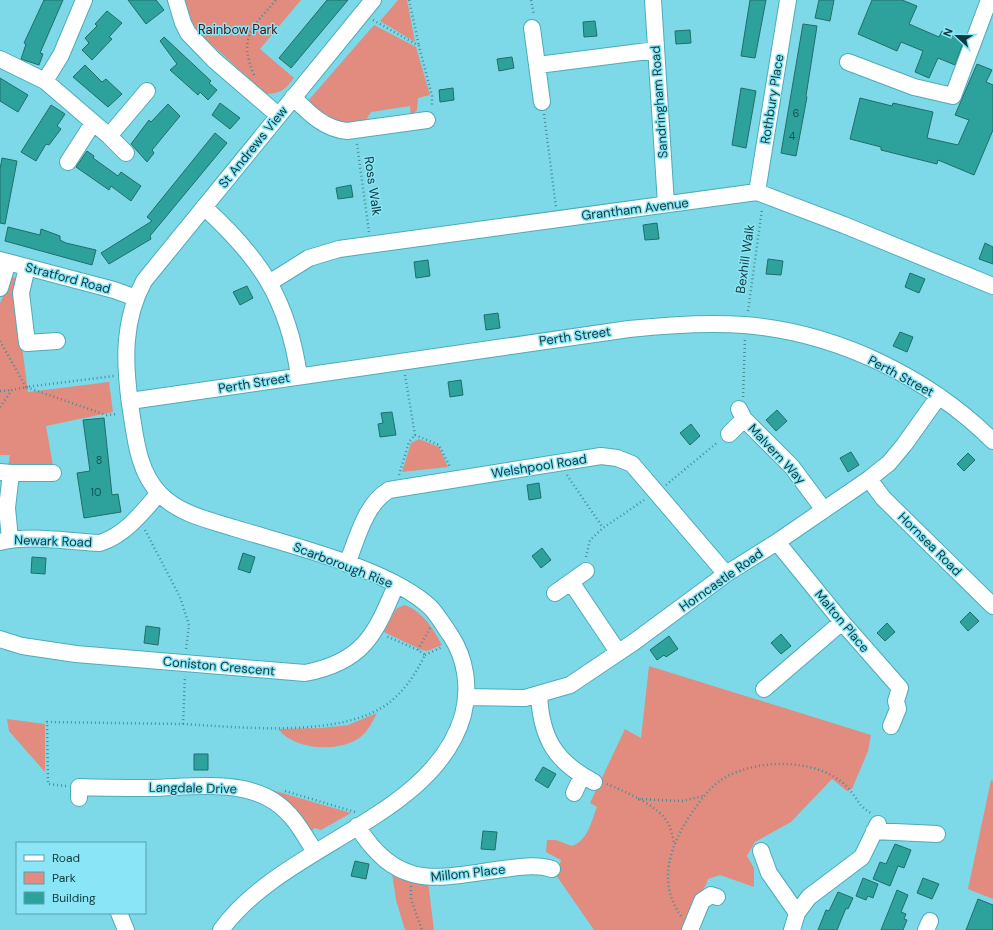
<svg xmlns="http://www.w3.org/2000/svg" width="993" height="930" font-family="'DM Sans',sans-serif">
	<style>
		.green { fill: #e18c7f }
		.building { fill: #2da29c; stroke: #226d69 }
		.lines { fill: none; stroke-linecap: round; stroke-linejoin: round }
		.minor-casing { stroke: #4eabba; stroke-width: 18 }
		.path { stroke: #498d97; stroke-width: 2.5; stroke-dasharray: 1 3; stroke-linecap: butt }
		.minor { stroke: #fff; stroke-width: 16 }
		.labels { text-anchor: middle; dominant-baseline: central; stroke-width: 3; stroke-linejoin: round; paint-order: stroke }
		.number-label { font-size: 11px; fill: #175256 }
		.park-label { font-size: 13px; fill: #50120c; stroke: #8ae6f6 }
		.street-label { font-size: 13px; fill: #10383e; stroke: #8ae6f6 }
	</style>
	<rect width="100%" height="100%" fill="#7dd9e8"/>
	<path class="green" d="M185 0H301L260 49 294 78C286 89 280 94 266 94L198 32 192 22Z
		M398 0H407L415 42 380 21Z
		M374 25 416 47 430 95 418 98 417 110 411 116 410 106 371 112 366 120C339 127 328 118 307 102Z
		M12 277 19 280 16 300 28 392 109 382 113 412 46 426 54 471 8 468 10 455H0V303Z
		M419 439 439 447 448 467 402 472 411 443Z
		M404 605C422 610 434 630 442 645L427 651 422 650 384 632 396 609Z
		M649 666 871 735 868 751 852 789 847 791 832 779 791 822 755 842 747 856 754 868V887L720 875 708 879C705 890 701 890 697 898 691 910 690 920 682 930H594L556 875 561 860 546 852 547 840H556L572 846C588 840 591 822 597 807L590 803 625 729 641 738Z
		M377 713C372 723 366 735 356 740 334 752 295 750 278 729L321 728 348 725Z
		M7 719 45 724V772L9 731Z
		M991 780 993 781V899L968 889Z
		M272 790 351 813 321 830 315 828 311 831Z
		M392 873 428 882 434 930H405L396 900Z"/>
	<path class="building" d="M44 0H63L40 53 43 54 39 65 21 59 26 44 24 43Z
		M128 0H156L164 10 146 24Z
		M327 0H348L291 68 279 58Z
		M750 0H766L755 58 741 56Z
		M819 0H834L830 21 815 18Z
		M872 0H902L917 6 909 24 939 37 942 31 964 40 955 65 938 58 929 78 915 72 923 51 901 42 897 51 858 34Z
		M107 11 122 23 109 37 112 39 92 60 82 50 89 43 85 38 97 26 95 24Z
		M595 21 597 36 584 37 583 22Z
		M803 24 817 26 806 96 807 97 796 156 781 153Z
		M690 30 691 43 676 44 675 31Z
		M164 37 211 81 209 83 217 90 208 100 200 92 198 95 170 70 177 64 160 41Z
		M512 57 514 68 499 71 497 59Z
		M977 64 992 70 986 82 993 85V130L974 175 938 160 937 164 881 150V147L850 139 860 98 892 106 893 103 933 112 927 138 958 145 969 120 955 115Z
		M85 65 102 82 106 79 122 94 108 107 73 77Z
		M0 78 28 95 18 112 0 101Z
		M453 88 454 100 440 102 439 90Z
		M741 88 756 91 746 148 732 145Z
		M220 103 240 118 230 129 212 115Z
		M168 104 180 116 152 150 154 153 147 162 131 144 149 120 151 122Z
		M51 105 65 114 57 126 61 129 49 145 46 144 36 161 21 152Z
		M215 133 227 143 150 236 151 239 109 264 101 253 152 221 147 217Z
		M87 151 94 156 93 158 118 176 121 172 141 186 131 201 111 186 109 190 76 167Z
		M2 158 17 161 5 224 0 223V169Z
		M351 185 353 197 338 199 336 188Z
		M657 223 659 239 645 240 643 225Z
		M8 227 40 235 41 229 60 236V240L66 243 96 250 92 265 5 241Z
		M985 243 993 247V264L979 259Z
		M768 259 783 261 781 275 766 274Z
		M428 260 430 276 416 278 414 262Z
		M910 273 925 279 919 293 905 287Z
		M247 286 253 298 240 305 233 292Z
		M498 313 500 328 486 330 484 315Z
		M900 332 913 337 907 352 893 346Z
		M461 380 463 395 450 397 448 382Z
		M777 410 787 421 776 431 766 420Z
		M392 412 396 435 380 437 378 424 383 423 381 413Z
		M104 418 112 495 118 494 121 512 84 518 77 473 90 471 83 420Z
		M691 424 700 436 690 445 680 433Z
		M851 452 859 465 848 472 840 458Z
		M968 453 975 460 964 471 957 464Z
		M539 483 541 498 529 500 527 485Z
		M542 548 551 560 541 568 532 556Z
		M243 553 255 557 250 573 238 569Z
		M32 557 46 558 45 574 31 573Z
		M970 612 979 621 968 631 960 622Z
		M887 623 895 632 885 641 877 633Z
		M146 626 160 628 158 645 144 643Z
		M781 634 791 646 781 654 771 643Z
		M669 636 678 649 666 657 664 655 657 660 650 650Z
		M194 754H208V770H194Z
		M543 767 556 774 548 788 535 780Z
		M483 831 497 832 495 850 481 849Z
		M895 844 911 850 904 868 898 866 890 886 873 879 880 862 886 864Z
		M355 861 369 864 366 879 351 876Z
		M863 878 878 884 873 898 868 896 866 900 856 896Z
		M923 878 939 884 932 899 917 893Z
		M897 890 908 895 901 912 906 914 904 919 907 920 903 930H881Z
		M838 892 853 898 848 909 846 908 837 930H818L826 910 829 911Z
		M978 899 993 905V930H966Z"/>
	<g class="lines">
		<g class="minor-casing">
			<path id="minor" d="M176 0 183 23 188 33 214 60 278 115
				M653 0 666 204
				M532 28 542 102
				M0 59 45 81 61 55 84 0
				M848 62 914 87 953 96 989 0
				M538 65 656 50
				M45 81 109 136 147 91
				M293 97C309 113 324 129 347 131L427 120
				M109 136 126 153
				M68 162 93 123
				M757 192 788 0
				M204 207C260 258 288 299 299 376
				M0 260 114 290 136 298
				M27 267 21 293 27 343 57 341
				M269 283 309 258 339 249 757 192 844 225 993 286
				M0 288 8 262
				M130 401 629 329C667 325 706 322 744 325 836 332 928 377 993 441
				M739 409 744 419 792 467 824 510
				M729 434 744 419
				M0 472 11 473 7 508 10 539
				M11 473H53
				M869 479 883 498 993 606
				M0 542C32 534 67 542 100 543 125 535 142 513 159 493
				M777 542 842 622 900 688 896 701 898 709 891 726
				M347 564C357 539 365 504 389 490L601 456 617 458 632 464 726 574
				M571 582 618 652
				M555 593 586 571
				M0 639 22 646 76 654 305 673C363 662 375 635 396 585
				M764 689 842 622
				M539 694C541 738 555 762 594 782
				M467 697 525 698 570 685 634 642 726 574 777 542 869 479 889 463 904 445 939 396
				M574 793 582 776
				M79 798V787C103 788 128 788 152 788 192 787 241 779 275 802 294 815 303 833 315 852
				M357 826C399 892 436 878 503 869 520 867 536 864 552 869
				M874 831 937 834
				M761 851 769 873 797 913
				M119 913 126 930
				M221 930C283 844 434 818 463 715 470 688 466 659 451 636 444 626 439 617 431 608 391 569 289 545 234 528 209 520 179 514 160 494 137 471 135 434 130 404 124 360 123 320 144 281L373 0
				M690 930 702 901 711 895 717 897
				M792 930 797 913 809 897 862 857 878 824
				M926 930 930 921"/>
		</g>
		<path class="path" d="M409 0 419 46
			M531 0 534 15
			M373 20 419 46 432 96V107
			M254 75C238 37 252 28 276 0
			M544 114 556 207
			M357 144 369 232
			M748 311 762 209
			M0 341 26 387 114 376
			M405 375 415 435
			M0 391 11 390
			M743 397 745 338
			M0 407 12 390 26 387 106 415 118 414
			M415 435 439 445 450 467
			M399 475 409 442 415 435
			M567 475 603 528
			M666 485 718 442
			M145 530 180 597 189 625 186 649
			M586 557 590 540 603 528 644 500
			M418 650 430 628
			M425 655 442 647
			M183 724C241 727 343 739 390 702 406 689 416 673 425 655L418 650 386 636
			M607 784C624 791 659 806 668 823 671 829 673 837 674 844
			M66 786 48 784 47 722 183 724 185 676
			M285 791 355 812
			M638 799 682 801 703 796
			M411 886V899L422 930
			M681 916C656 881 671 843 693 811 702 798 711 786 724 778 747 765 778 761 804 766 819 768 839 777 849 789 857 798 859 807 871 813"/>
		<use href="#minor" class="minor"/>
	</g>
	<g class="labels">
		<g class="number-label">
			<text x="796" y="113">6</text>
			<text x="792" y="136">4</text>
			<text x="99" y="460">8</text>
			<text x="96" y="492">10</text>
		</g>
		<g class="park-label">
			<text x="238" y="29">Rainbow Park</text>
		</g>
		<g class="street-label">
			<text transform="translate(772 99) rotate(-81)">Rothbury Place</text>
			<text transform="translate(659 102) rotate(-94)">Sandringham Road</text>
			<text transform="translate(253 147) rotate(-51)">St Andrews View</text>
			<text transform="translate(373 186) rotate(82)">Ross Walk</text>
			<text transform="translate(635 209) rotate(-7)">Grantham Avenue</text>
			<text transform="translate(745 259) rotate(-82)">Bexhill Walk</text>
			<text transform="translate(68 278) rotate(15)">Stratford Road</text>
			<text transform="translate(575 336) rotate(-8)">Perth Street</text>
			<text transform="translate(901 376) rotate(28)">Perth Street</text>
			<text transform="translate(254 383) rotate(-9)">Perth Street</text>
			<text transform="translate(777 454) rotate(47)">Malvern Way</text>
			<text transform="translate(539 466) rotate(-9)">Welshpool Road</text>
			<text transform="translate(53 541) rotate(2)">Newark Road</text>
			<text transform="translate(930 544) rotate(45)">Hornsea Road</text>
			<text transform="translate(343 565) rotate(21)">Scarborough Rise</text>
			<text transform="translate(721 580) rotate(-35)">Horncastle Road</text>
			<text transform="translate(842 621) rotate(50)">Malton Place</text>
			<text transform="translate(219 666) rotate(5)">Coniston Crescent</text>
			<text transform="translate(193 788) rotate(1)">Langdale Drive</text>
			<text transform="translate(468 873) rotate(-6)">Millom Place</text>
		</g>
	</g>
	<rect x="16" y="842" width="130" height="72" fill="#8ae6f6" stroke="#59a0ac"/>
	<rect x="24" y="855" width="20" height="6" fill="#ffffff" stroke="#59a0ac"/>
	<text x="52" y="862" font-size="12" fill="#10383e">Road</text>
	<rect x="24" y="872" width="20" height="12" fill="#e18c7f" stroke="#59a0ac"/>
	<text x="52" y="882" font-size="12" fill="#10383e">Park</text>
	<rect x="24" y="892" width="20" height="12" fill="#2da29c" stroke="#59a0ac"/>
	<text x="52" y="902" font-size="12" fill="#10383e">Building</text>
	<g transform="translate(957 36) rotate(292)" stroke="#8ae6f6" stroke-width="3" paint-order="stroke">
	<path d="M0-3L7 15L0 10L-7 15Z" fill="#10383e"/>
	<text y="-6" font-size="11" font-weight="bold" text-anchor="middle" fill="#10383e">N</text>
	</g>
</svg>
